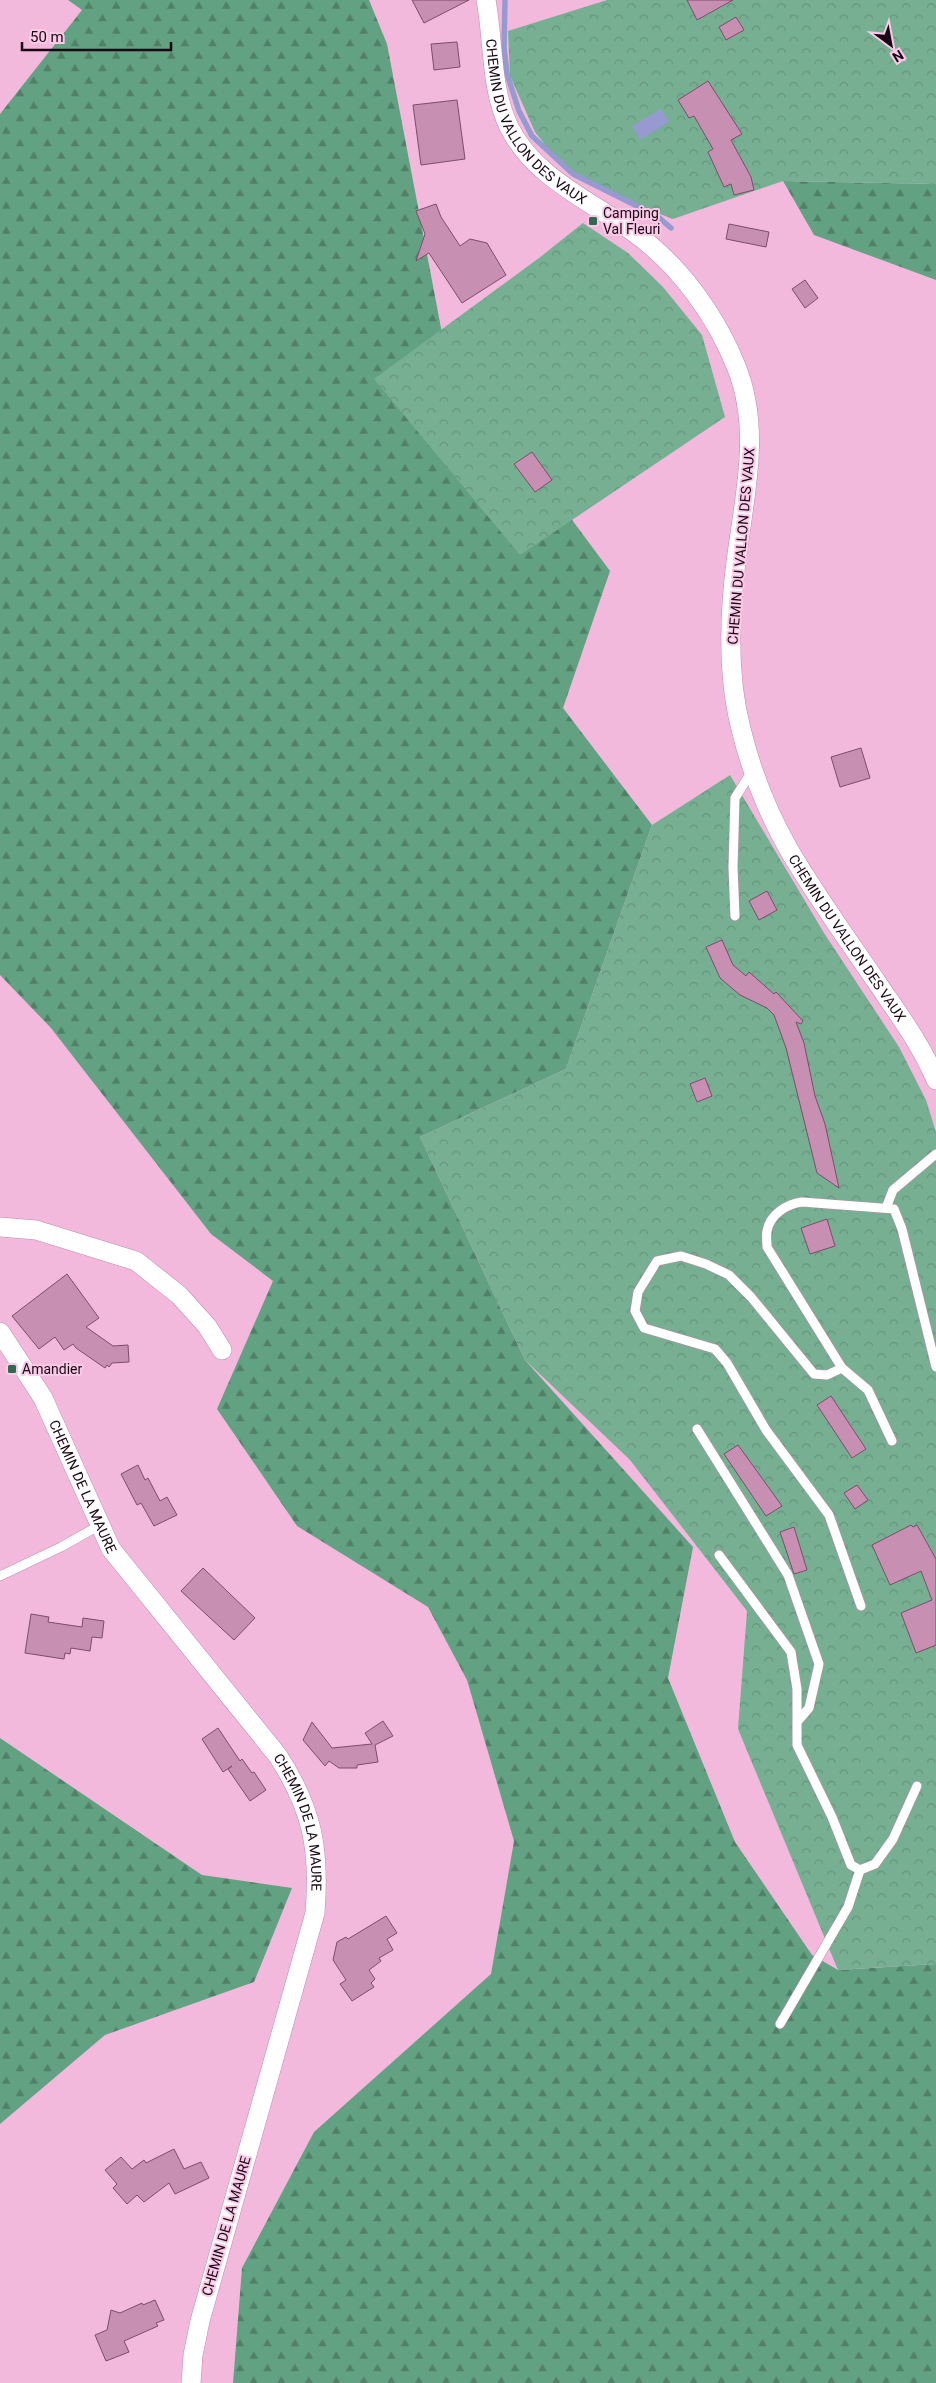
<svg xmlns="http://www.w3.org/2000/svg" width="936" height="2383" viewBox="0 0 936 2383" font-family="Roboto,sans-serif">
	<style>
		.forest { fill: url(#forest-firs) }
		.park { fill: url(#park-crowns) }
		.water { fill: #969ad1 }
		.lines { fill: none; stroke-linecap: round; stroke-linejoin: round }
		.stream { stroke: #969ad1; stroke-width: 5.5 }
		.building { fill: #c790b3; stroke: #7d4c6b }
		.service-casing { stroke: #c08aab; stroke-width: 10 }
		.minor-casing { stroke: #c08aab; stroke-width: 20 }
		.service { stroke: #fff; stroke-width: 9 }
		.minor { stroke: #fff; stroke-width: 19 }
		.poi-dot { fill: #32684f; stroke: #f9cae7; stroke-width: 2 }
		.labels { text-anchor: middle; dominant-baseline: central; stroke-width: 4; stroke-linejoin: round; paint-order: stroke }
		.street-label { font-size: 14px; fill: #190713; stroke: #f9cae7 }
		.poi-label { font-size: 14px; fill: #190713; stroke: #f9cae7; text-anchor: start }
	</style>
	<defs>
		<pattern id="forest-firs" width="22" height="20" patternUnits="userSpaceOnUse" patternTransform="scale(1.25)"><rect width="22" height="20" fill="#62a181"/><path d="M5 1l3.5 6h-7zM16 11l3.5 6h-7z" fill="#508168"/></pattern>
		<pattern id="park-crowns" width="20" height="18" patternUnits="userSpaceOnUse" patternTransform="scale(1.25)"><rect width="20" height="18" fill="#77af92"/><path d="M2 6a3 3 0 1 1 6 0M12 15a3 3 0 1 1 6 0" fill="none" stroke="#66957d"/></pattern>
	</defs>
	<rect width="100%" height="100%" fill="#f2b9dd"/>
	<path class="forest" d="M68,0H369L387,44L445,349L610,571L563,708L652,825L566,1069L420,1137L525,1360L693,1547L668,1678L735,1842L812,1955L838,1970L936,1964V2383H233L242,2268L314,2132L491,1974L514,1841L467,1680L428,1607L297,1526L217,1409L273,1281L211,1234L51,1028L0,975V114L82,10Z
		M783,181L936,184V280L814,235Z
		M0,1738L202,1875L292,1888L254,1982L105,2035L0,2124Z"/>
	<path class="park" d="M607,0H936V184L783,181L673,219L634,204L562,166L535,132L510,76L508,31Z
		M583,223L628,253L663,287L702,335L725,417L520,555L374,379L539,258Z
		M730,775L824,933L899,1047L926,1100L936,1132V1964L838,1970L738,1729L747,1611L630,1460L525,1360L420,1137L566,1069L652,825Z"/>
	<path class="water" d="M661,109L669,122L640,140L632,126Z"/>
	<g class="lines">
		<path class="stream" d="M505,0L504,47L507,74L519,111L532,136L573,174L657,216L671,228"/>
	</g>
	<path class="building" d="M412,0H469L424,23Z
		M687,0H733L697,20Z
		M736,17L744,30L726,40L719,27Z
		M457,42L460,67L434,70L431,44Z
		M708,81L742,134L731,140L751,177L754,190L734,195L731,184L724,187L708,152L713,149L694,116L689,118L678,100Z
		M457,100L465,159L421,165L413,105Z
		M436,204L441,217L460,246L470,239L487,243L506,275L462,303L429,253L416,261L425,234L416,211Z
		M729,224L769,232L766,247L726,239Z
		M805,280L818,298L805,308L792,289Z
		M532,452L552,480L535,492L514,464Z
		M861,748L870,778L840,787L831,757Z
		M767,891L777,910L759,920L749,901Z
		M722,940L733,965L746,976L749,972L774,994L776,992L803,1021L801,1024L796,1022L804,1043L815,1096L825,1124L839,1188L817,1173L786,1048L774,1015L767,1008L740,995L720,978L706,947Z
		M705,1078L712,1096L697,1102L690,1084Z
		M827,1219L835,1246L810,1254L801,1228Z
		M67,1274L99,1318L86,1327L113,1346L128,1345L129,1362L112,1363L109,1367L107,1365L105,1368L76,1348L73,1344L64,1350L55,1337L39,1349L12,1316Z
		M831,1396L866,1449L852,1458L817,1405Z
		M738,1445L782,1506L766,1516L724,1454Z
		M138,1465L145,1480L148,1478L160,1501L167,1497L177,1515L154,1526L141,1503L137,1505L121,1474Z
		M857,1485L868,1500L855,1509L844,1493Z
		M911,1525L913,1527L917,1525L936,1559V1645L916,1653L901,1613L932,1600L921,1571L890,1585L872,1545Z
		M794,1527L807,1570L794,1574L780,1532Z
		M203,1568L255,1618L234,1640L181,1591Z
		M31,1614L49,1617L48,1622L82,1627L83,1618L104,1621L102,1638L92,1637L90,1651L71,1648L70,1654L65,1653L64,1659L25,1653Z
		M383,1721L393,1736L375,1745L378,1762L357,1765V1768H339L329,1761L325,1766L303,1740L312,1722L332,1748L372,1744L365,1733Z
		M218,1728L240,1761L242,1759L252,1773L254,1772L266,1790L250,1801L228,1769L232,1766L223,1772L202,1739Z
		M386,1916L397,1933L387,1939L393,1950L379,1958L381,1961L369,1970L375,1979L371,1983L374,1987L352,2001L340,1984L346,1980L333,1960L337,1942L346,1937L348,1939Z
		M174,2149L184,2169L201,2162L209,2178L175,2194L169,2183L144,2202L137,2195L127,2204L113,2188L117,2184L105,2170L121,2157L132,2169L144,2160L146,2163Z
		M155,2300L164,2320L156,2323L158,2326L124,2341L129,2352L106,2361L95,2335L107,2330L111,2310L120,2313L142,2303L143,2305Z"/>
	<g class="lines">
		<g class="service-casing">
			<path id="service" d="M735,916L733,867L735,798L752,771
				M886,1208L893,1190L936,1154
				M842,1368L827,1375L814,1374L751,1297L729,1275L706,1264L681,1256L657,1261L638,1292L635,1311L644,1328L715,1349L727,1363L766,1430L829,1515L861,1606
				M697,1429L788,1575L819,1664L809,1708L797,1722
				M892,1441L868,1390L842,1368L767,1247C767,1242 766,1236 767,1231C770,1214 787,1204 802,1202L894,1209L902,1229L936,1367
				M719,1555L791,1652L797,1689V1745L832,1817L851,1865L860,1870L875,1864L893,1839L917,1786
				M0,1576L61,1547L100,1525
				M780,2024L848,1907L860,1870"/>
		</g>
		<g class="minor-casing">
			<g id="minor">
				<path id="s1" d="M486,0C494,43 490,87 509,127C535,179 592,201 636,234C680,266 716,316 736,366C762,430 744,497 736,562C729,617 727,675 741,729C751,770 768,813 789,850C816,896 848,940 878,984C899,1015 922,1046 936,1080"/>
				<path d="M0,1227L36,1230L136,1261L179,1295L207,1326L222,1350"/>
				<path id="s2" d="M0,1332L43,1398L111,1549L278,1756C313,1810 320,1850 315,1913L200,2321L193,2355L191,2383"/>
			</g>
		</g>
		<use href="#service" class="service"/>
		<use href="#minor" class="minor"/>
	</g>
	<g class="poi-dot">
		<rect x="588" y="216" width="10" height="10" rx="2.5"/>
		<rect x="7" y="1364" width="10" height="10" rx="2.5"/>
	</g>
	<g class="labels">
		<g class="street-label">
			<text stroke="none"><textPath href="#s1" startOffset="138">CHEMIN DU VALLON DES VAUX</textPath></text>
			<text transform="translate(741 546) rotate(-85)">CHEMIN DU VALLON DES VAUX</text>
			<text stroke="none"><textPath href="#s1" startOffset="1068">CHEMIN DU VALLON DES VAUX</textPath></text>
			<text stroke="none"><textPath href="#s2" startOffset="176">CHEMIN DE LA MAURE</textPath></text>
			<text stroke="none"><textPath href="#s2" startOffset="581">CHEMIN DE LA MAURE</textPath></text>
			<text transform="translate(226 2226) rotate(-74)">CHEMIN DE LA MAURE</text>
		</g>
		<g class="poi-label">
			<text x="603" y="213">Camping<tspan x="603" dy="16">Val Fleuri</tspan></text>
			<text x="22" y="1369">Amandier</text>
		</g>
	</g>
	<g transform="translate(891 45) rotate(148)" stroke="#f9cae7" stroke-width="4" paint-order="stroke">
	<path d="M0-4L9 19L0 12L-9 19Z" fill="#190713"/>
	<text y="-8" font-size="14" font-weight="bold" text-anchor="middle" fill="#190713">N</text>
	</g>
	<path d="M22 42v8h149v-8" fill="none" stroke="#190713" stroke-width="2.5"/>
	<text x="30" y="42" font-size="15" fill="#190713" stroke="#f9cae7" stroke-width="4" paint-order="stroke">50 m</text>
</svg>
